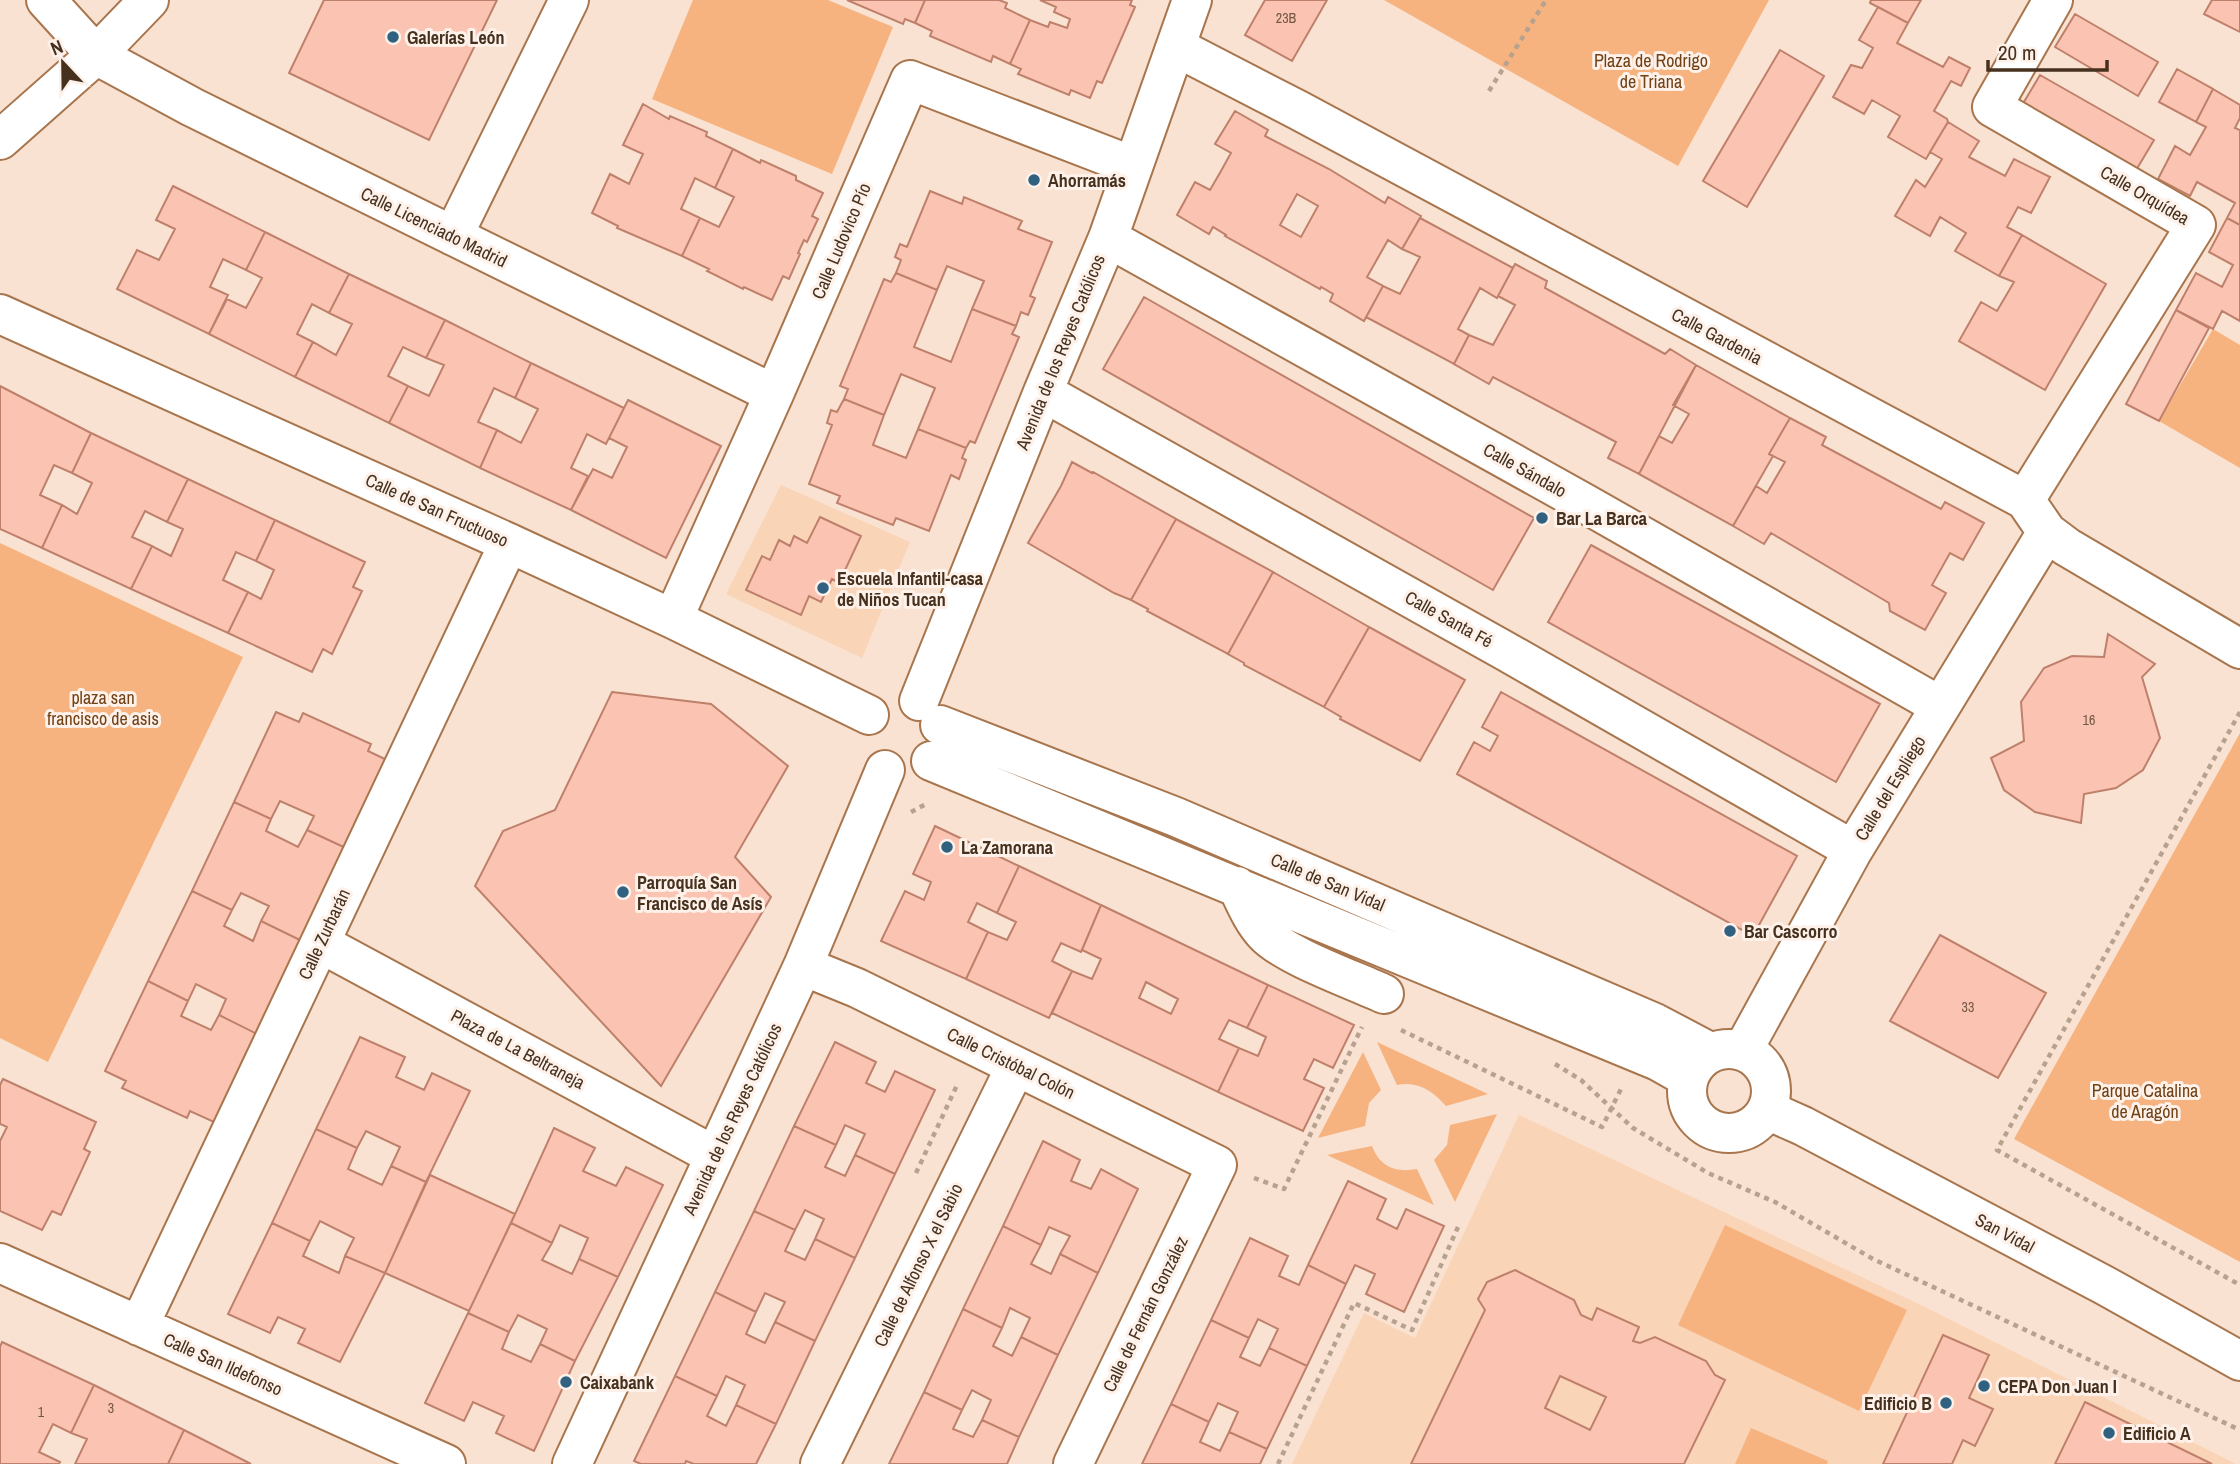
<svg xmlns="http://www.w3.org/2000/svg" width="2240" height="1464" viewBox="0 0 2240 1464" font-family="'Archivo Narrow',sans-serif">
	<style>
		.built { fill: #fad4b7 }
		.green { fill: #f6b37f }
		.building { fill: #fbc4b2; stroke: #bf806b; stroke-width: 2; fill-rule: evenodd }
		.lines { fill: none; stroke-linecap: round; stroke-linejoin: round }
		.minor-casing { stroke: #a8754d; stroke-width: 42 }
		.path { stroke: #b7a18f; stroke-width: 4.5; stroke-dasharray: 5 5; stroke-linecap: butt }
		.minor { stroke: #fff; stroke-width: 38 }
		.poi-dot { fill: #316180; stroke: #fdf1e9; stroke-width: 2.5 }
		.labels { text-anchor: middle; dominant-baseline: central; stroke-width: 6; stroke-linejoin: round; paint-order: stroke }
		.number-label { font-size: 14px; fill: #735644 }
		.poi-label { font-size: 18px; font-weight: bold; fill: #46311f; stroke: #fdf1e9; text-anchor: start }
		.park-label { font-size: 18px; fill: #714115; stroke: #fdf1e9 }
		.street-label { font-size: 18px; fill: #46311f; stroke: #fdf1e9 }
	</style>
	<rect width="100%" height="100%" fill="#f9e2d1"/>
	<path class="built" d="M781,485L910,542L862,658L726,594Z
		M1519,1115L1925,1307L2236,1464H1292L1364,1313L1415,1338Z"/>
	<path class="green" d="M693,0H828L893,27L832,174L652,99Z
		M1384,0H1769L1678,166Z
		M2213,329L2240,345V468L2159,421Z
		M0,543L243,657L48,1062L0,1038Z
		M2240,733V1262L2014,1139Z
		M1377,1042L1488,1094L1446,1106C1432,1091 1419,1081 1397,1085Z
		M1363,1052L1381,1090L1369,1103L1365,1126L1318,1138Z
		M1497,1114L1455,1202L1434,1160L1447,1145L1450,1125Z
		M1372,1146C1380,1167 1396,1173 1417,1169L1434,1205L1327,1155Z
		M1725,1225L1907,1310L1859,1411L1678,1325Z
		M1751,1428L1828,1461L1827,1464H1735Z"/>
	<path class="building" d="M324,0H497L429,140L289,73Z
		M847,0H925L915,23L905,19L903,24Z
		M925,0H999L1007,3L1005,8L1030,20L1010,64L993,56L991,62L930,36L932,31L915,23Z
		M1040,0H1132L1130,5L1135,7L1102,83L1097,81L1090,98L1071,90L1069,95L1018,74L1021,69L1010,64L1030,20L1048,27L1050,22L1067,28L1070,19L1054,12L1056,7Z
		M1265,0H1327L1292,61L1245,35Z
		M1871,0H1921L1908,23L1870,3Z
		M2212,0H2240V32L2204,14Z
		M1878,7L1908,23L1897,43L1943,67L1949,57L1970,68L1961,86L1951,81L1934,111L1947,119L1948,122L1926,159L1888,137L1900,116L1872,100L1864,114L1833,97L1851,65L1862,68L1873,48L1859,40Z
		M2075,14L2158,62L2138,96L2055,47Z
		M1780,50L1824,76L1747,207L1703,181Z
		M2177,69L2213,89L2196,122L2159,102Z
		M2040,75L2154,140L2135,172L2021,107Z
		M2213,89L2240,105V118L2235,128L2240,130V225L2227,218L2235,203L2197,182L2190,196L2158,179L2175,146L2190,155L2206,127L2196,122Z
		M643,104L669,119L670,116L707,132L706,136L733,149L715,188L695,178L681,209L700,218L682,256L617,228L618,226L592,213L610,174L629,184L643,154L623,145Z
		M1235,111L1268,130L1265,136L1329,169L1385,203L1388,197L1421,216L1402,249L1388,240L1367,277L1383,286L1364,321L1330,301L1333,294L1321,287L1320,289L1225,236L1226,235L1213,227L1209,234L1177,215L1195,182L1210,190L1221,171L1231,153L1215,144ZM1297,194L1318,206L1301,237L1280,225Z
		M1948,122L1979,141L1969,157L2005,176L2014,159L2050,177L2031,213L2018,207L2007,227L2022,235L1999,276L1955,251L1966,233L1940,217L1930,236L1895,216L1916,180L1925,187L1942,159L1930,152Z
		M733,149L760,163L761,160L796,176V180L823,193L812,216L818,219L807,242L804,240L798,253L800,254L789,279L783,276L772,300L744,287L743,289L707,271L709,269L682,256L700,218L719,227L734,197L715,188Z
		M173,186L265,232L246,270L223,259L210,287L228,295L209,334L117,289L137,250L159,260L175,229L156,220Z
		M930,191L962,204L964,197L1022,221L1018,229L1052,242L1030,296L1035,298L1028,315L1021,312L1016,326L972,309L984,281L947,266L937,290L896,273L901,260L895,257L900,244L907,247Z
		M1420,218L1513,268L1497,298L1480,288L1458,329L1469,335L1454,364L1366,317L1383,286L1400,294L1420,257L1402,249Z
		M2227,218L2240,225V321L2222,311L2213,329L2176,310L2196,273L2222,287L2233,265L2209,252Z
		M265,232L349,274L329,313L312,304L297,334L313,342L295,377L209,334L227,299L246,308L262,278L246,270Z
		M2022,235L2106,284L2045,390L1959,341L1981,302L1997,311L2014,282L1999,276Z
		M1515,264L1547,281L1545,288L1665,354L1670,349L1696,365L1639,474L1608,458L1616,442L1493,377L1489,384L1454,364L1469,335L1493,345L1515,305L1498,296Z
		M896,273L937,290L914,347L951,362L972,309L1016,326L1012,334L1019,337L975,443L970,441L966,448L918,429L935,388L901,374L884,415L844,399L848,389L840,386L884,279L891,282Z
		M349,274L445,320L426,358L403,347L388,376L408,386L389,423L295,377L313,342L336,355L352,324L329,313Z
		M1144,297L1534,518L1493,590L1103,369Z
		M2176,310L2209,328L2159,421L2126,404Z
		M445,320L531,363L515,398L494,388L478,422L497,430L480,468L389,423L408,386L429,396L444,365L426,358Z
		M531,363L624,408L606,444L587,434L571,468L588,476L571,510L480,468L497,430L521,443L538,409L515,398Z
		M1696,365L1790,418L1769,454L1773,456L1733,526L1639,474L1659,436L1672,443L1689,414L1673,405Z
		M0,386L91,433L72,473L54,465L40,495L62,505L42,548L0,529Z
		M844,399L884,415L873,445L906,458L918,429L966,448L962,458L966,460L959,479L951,475L929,531L896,518L893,525L837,503L840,496L809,484L832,425L827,423L831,410L837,412Z
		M628,400L721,446L666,558L571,510L593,469L612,478L627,447L609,438Z
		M1790,418L1826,437L1822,445L1941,509L1945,502L1984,523L1963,560L1950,553L1932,585L1946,593L1925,630L1890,611L1889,603L1771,533L1764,544L1733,526L1756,486L1767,493L1785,462L1769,454Z
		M91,433L188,479L167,522L145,511L132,537L152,546L131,589L42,548L62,505L77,514L92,483L72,473Z
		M1072,462L1092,473L1093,472L1176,519L1131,600L1114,593L1028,543L1061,486Z
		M188,479L275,520L256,561L236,552L223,580L248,592L228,633L131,589L152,546L171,556L183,529L167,522Z
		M820,517L861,536L839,583L832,579L821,602L809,596L801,615L746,590L762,556L770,560L779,540L790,546L794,536L807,543Z
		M1176,519L1273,572L1228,654L1147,611L1148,609L1131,600Z
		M275,520L365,562L353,587L362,591L332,654L323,649L312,672L228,633L248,592L261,599L274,570L256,561Z
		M1591,545L1880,704L1836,782L1548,622Z
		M1273,572L1369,627L1324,707L1244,665V663L1228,654Z
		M1369,627L1465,680L1420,761L1340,719L1341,717L1324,707Z
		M2108,634L2155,664L2142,677L2160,738L2143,770L2116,788L2084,794L2081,823L2035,812L2004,790L1991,758L2024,741L2021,702L2044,668L2072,656L2104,657Z
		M612,692L711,704L788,766L735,857L771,897L661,1086L475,886L503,831L555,810Z
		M1501,692L1797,856L1753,936L1457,774L1474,742L1490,751L1498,736L1482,727Z
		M276,712L299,722L303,713L371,744L368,751L389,761L348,849L307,830L314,816L280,801L271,819L234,802Z
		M234,802L271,819L266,831L298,847L307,830L348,849L304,942L261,921L269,906L241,893L232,910L192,891Z
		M935,826L1019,866L997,913L977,903L968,922L988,932L966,979L881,941L905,891L924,900L931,882L913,874Z
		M1019,866L1101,905L1081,952L1061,943L1052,961L1072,971L1049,1018L966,979L988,932L1007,940L1016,922L997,913Z
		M192,891L232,910L224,926L253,941L261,921L304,942L257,1034L219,1015L226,999L196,984L188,1001L148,981Z
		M1101,905L1268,985L1247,1028L1229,1020L1219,1039L1239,1048L1218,1092L1052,1013L1072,971L1092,979L1101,959L1082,950ZM1146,982L1178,999L1171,1014L1139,998Z
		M1940,935L2046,993L1998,1078L1890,1021Z
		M148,981L188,1001L181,1016L211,1030L219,1015L257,1034L214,1122L190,1111L187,1118L122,1088L126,1081L105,1071Z
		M1268,985L1354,1025L1333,1068L1314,1059L1304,1079L1324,1088L1303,1131L1218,1092L1239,1048L1258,1056L1266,1037L1247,1028Z
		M360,1037L405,1057L396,1077L424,1090L432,1073L470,1091L426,1182L391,1166L400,1147L366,1131L357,1148L316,1129Z
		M835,1042L876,1062L866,1083L885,1092L895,1071L935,1090L895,1174L855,1155L865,1134L845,1125L836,1145L794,1126Z
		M3,1079L96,1122L84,1149L90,1152L61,1215L52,1211L42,1230L0,1211V1141L7,1127L0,1124V1085Z
		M794,1126L836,1145L825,1167L845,1176L855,1155L895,1174L855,1258L815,1239L824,1219L805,1210L795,1230L754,1211Z
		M554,1128L595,1148L583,1171L616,1186L626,1167L663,1185L618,1277L579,1259L588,1238L560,1225L552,1243L511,1223Z
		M316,1129L357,1148L348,1169L382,1185L391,1166L426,1182L385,1273L345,1256L354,1238L320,1221L310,1241L272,1223Z
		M1043,1141L1080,1160L1071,1181L1091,1189L1101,1169L1138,1189L1098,1273L1060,1254L1070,1236L1049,1227L1041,1245L1003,1226Z
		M430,1175L515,1214L469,1311L385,1273Z
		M1348,1181L1386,1199L1377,1219L1397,1229L1406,1209L1444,1226L1404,1312L1366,1294L1375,1274L1355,1265L1346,1284L1308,1265Z
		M754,1211L795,1230L785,1251L805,1260L815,1239L855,1258L815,1341L775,1322L785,1302L765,1293L756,1312L715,1292Z
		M272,1223L310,1241L303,1256L339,1273L345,1256L385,1273L340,1362L298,1343L305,1329L278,1317L270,1333L228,1314Z
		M511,1223L552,1243L542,1260L572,1274L579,1259L618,1277L575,1361L540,1344L547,1329L518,1315L509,1332L468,1313Z
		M1003,1226L1041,1245L1031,1264L1051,1274L1060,1254L1098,1273L1058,1355L1021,1337L1030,1318L1010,1308L1002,1328L963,1309Z
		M1250,1238L1288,1256L1279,1276L1299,1285L1308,1265L1346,1284L1307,1366L1269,1348L1278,1329L1258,1319L1249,1338L1211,1320Z
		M1515,1270L1574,1300L1581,1315L1592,1320L1597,1308L1639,1327L1633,1341L1640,1343L1655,1337L1706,1361L1715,1375L1725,1380L1684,1464H1411L1485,1310L1478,1299L1487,1282ZM1560,1376L1606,1397L1590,1430L1545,1408Z
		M715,1292L756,1312L746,1334L765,1343L775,1322L815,1341L776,1424L736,1405L745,1385L726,1376L717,1396L675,1376Z
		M963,1309L1002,1328L993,1346L1012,1356L1021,1337L1058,1355L1019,1437L982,1420L991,1400L972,1390L962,1410L924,1392Z
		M468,1313L509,1332L502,1349L531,1362L540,1344L575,1361L534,1451L496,1433L504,1416L473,1402L464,1421L425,1403Z
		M1211,1320L1249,1338L1240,1357L1260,1366L1269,1348L1307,1366L1267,1449L1229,1432L1238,1412L1218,1403L1209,1422L1171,1404Z
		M1943,1335L1989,1355L1969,1398L1993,1409L1975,1446L1963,1440L1952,1464H1883Z
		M2,1342L94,1385L71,1433L53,1424L39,1452L60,1462L59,1464H0V1347Z
		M675,1376L717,1396L707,1416L726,1426L736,1405L776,1424L756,1464H694L686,1461L685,1464H641L634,1461Z
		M94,1385L184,1430L168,1464H75L87,1439L71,1433Z
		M924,1392L962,1410L953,1429L973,1437L982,1420L1019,1437L1007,1464H889Z
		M2085,1402L2212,1464H2055Z
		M1171,1404L1209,1422L1200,1442L1220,1451L1229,1432L1267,1449L1260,1464H1142Z
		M184,1430L251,1464H168Z"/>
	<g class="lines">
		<g class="minor-casing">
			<path id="minor" d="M46,0L96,55L192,107L774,394
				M1176,47L1298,110L2025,500L2047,532L2067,547L2240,649
				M0,140L96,55L149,0
				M453,236L569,0
				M1108,238L1586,504L1940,706
				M0,314L509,543L673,619L869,715
				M1043,392L1507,652L1853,850
				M2025,500L2196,225L1992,107L2053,0
				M673,619L774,394L910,80L1133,166
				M919,701L1043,392L1108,238L1192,0
				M940,725L1176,817L1655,1023L1710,1052
				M931,761L1658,1061L1688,1078
				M1237,886C1245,902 1252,920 1264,933C1283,955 1354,980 1384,994
				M320,943L715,1156
				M803,966L857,988L1217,1165L1073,1464
				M1687 1091a42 42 0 1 1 84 0a42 42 0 1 1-84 0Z
				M1743,1050L1853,850L2047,532
				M1767,1110L1803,1126L2104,1285L2240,1361
				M0,1263L446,1464
				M139,1326L509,543
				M572,1464L803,966L885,770
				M820,1464L1016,1066"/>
		</g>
		<path class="path" d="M1489,91L1546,0
			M2240,712L1997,1150L2240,1285
			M911,812L928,803
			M1401,1030L1602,1127L1622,1087
			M1555,1064L1581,1080L1633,1128L1708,1173L1775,1202L1873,1259L2240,1430
			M916,1173L958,1083
			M1254,1178L1284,1189L1362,1027
			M1278,1464L1354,1303L1412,1330L1458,1227"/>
		<use href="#minor" class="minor"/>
	</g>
	<g class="poi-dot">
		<circle cx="393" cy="37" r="7"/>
		<circle cx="1034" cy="180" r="7"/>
		<circle cx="1542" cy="518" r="7"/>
		<circle cx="823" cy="588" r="7"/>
		<circle cx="947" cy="847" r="7"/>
		<circle cx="623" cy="892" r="7"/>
		<circle cx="1730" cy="931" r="7"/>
		<circle cx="566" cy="1382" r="7"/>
		<circle cx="1984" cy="1386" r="7"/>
		<circle cx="1946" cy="1403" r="7"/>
		<circle cx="2109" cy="1433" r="7"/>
	</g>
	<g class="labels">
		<g class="number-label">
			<text x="1286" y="18">23B</text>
			<text x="2089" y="720">16</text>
			<text x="1968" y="1007">33</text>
			<text x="111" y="1408">3</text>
			<text x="41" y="1412">1</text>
		</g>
		<g class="poi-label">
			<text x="407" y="37">Galerías León</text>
			<text x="1048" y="180">Ahorramás</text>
			<text x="1556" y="518">Bar La Barca</text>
			<text x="837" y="578">Escuela Infantil-casa<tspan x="837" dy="21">de Niños Tucan</tspan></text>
			<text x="961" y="847">La Zamorana</text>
			<text x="637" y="882">Parroquía San<tspan x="637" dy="21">Francisco de Asís</tspan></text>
			<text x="1744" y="931">Bar Cascorro</text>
			<text x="580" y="1382">Caixabank</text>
			<text x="1998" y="1386">CEPA Don Juan I</text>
			<text x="1932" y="1403" text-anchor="end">Edificio B</text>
			<text x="2123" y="1433">Edificio A</text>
		</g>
		<g class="park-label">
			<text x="1651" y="60">Plaza de Rodrigo<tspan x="1651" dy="21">de Triana</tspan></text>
			<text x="103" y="697">plaza san<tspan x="103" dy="21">francisco de asis</tspan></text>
			<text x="2145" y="1090">Parque Catalina<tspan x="2145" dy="21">de Aragón</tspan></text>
		</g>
		<g class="street-label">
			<text transform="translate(2145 195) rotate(30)">Calle Orquídea</text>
			<text transform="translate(434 227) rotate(26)">Calle Licenciado Madrid</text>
			<text transform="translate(841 241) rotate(-67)">Calle Ludovico Pío</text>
			<text transform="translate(1717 336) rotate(28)">Calle Gardenia</text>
			<text transform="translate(1060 352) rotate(-68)">Avenida de los Reyes Católicos</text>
			<text transform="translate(1525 470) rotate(29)">Calle Sándalo</text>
			<text transform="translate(437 510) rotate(24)">Calle de San Fructuoso</text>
			<text transform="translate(1449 619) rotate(29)">Calle Santa Fé</text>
			<text transform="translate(1890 788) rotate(-59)">Calle del Espliego</text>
			<text transform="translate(1328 882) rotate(23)">Calle de San Vidal</text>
			<text transform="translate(324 934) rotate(-65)">Calle Zurbarán</text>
			<text transform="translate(518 1049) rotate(28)">Plaza de La Beltraneja</text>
			<text transform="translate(1011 1063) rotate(26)">Calle Cristóbal Colón</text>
			<text transform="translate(732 1119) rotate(-65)">Avenida de los Reyes Católicos</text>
			<text transform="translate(2005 1233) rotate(28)">San Vidal</text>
			<text transform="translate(918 1265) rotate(-64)">Calle de Alfonso X el Sabio</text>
			<text transform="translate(1145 1314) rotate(-64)">Calle de Fernán González</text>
			<text transform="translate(223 1364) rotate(24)">Calle San Ildefonso</text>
		</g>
	</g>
	<g transform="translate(63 63) rotate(338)" stroke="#fdf1e9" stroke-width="5" paint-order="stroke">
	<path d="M0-5L12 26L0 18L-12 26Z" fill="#46311f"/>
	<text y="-10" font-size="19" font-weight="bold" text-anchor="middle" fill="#46311f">N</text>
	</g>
	<path d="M1988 60v10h119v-10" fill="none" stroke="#46311f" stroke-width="3.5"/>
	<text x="1998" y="60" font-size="21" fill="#46311f" stroke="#fdf1e9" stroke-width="5" paint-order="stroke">20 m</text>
</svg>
